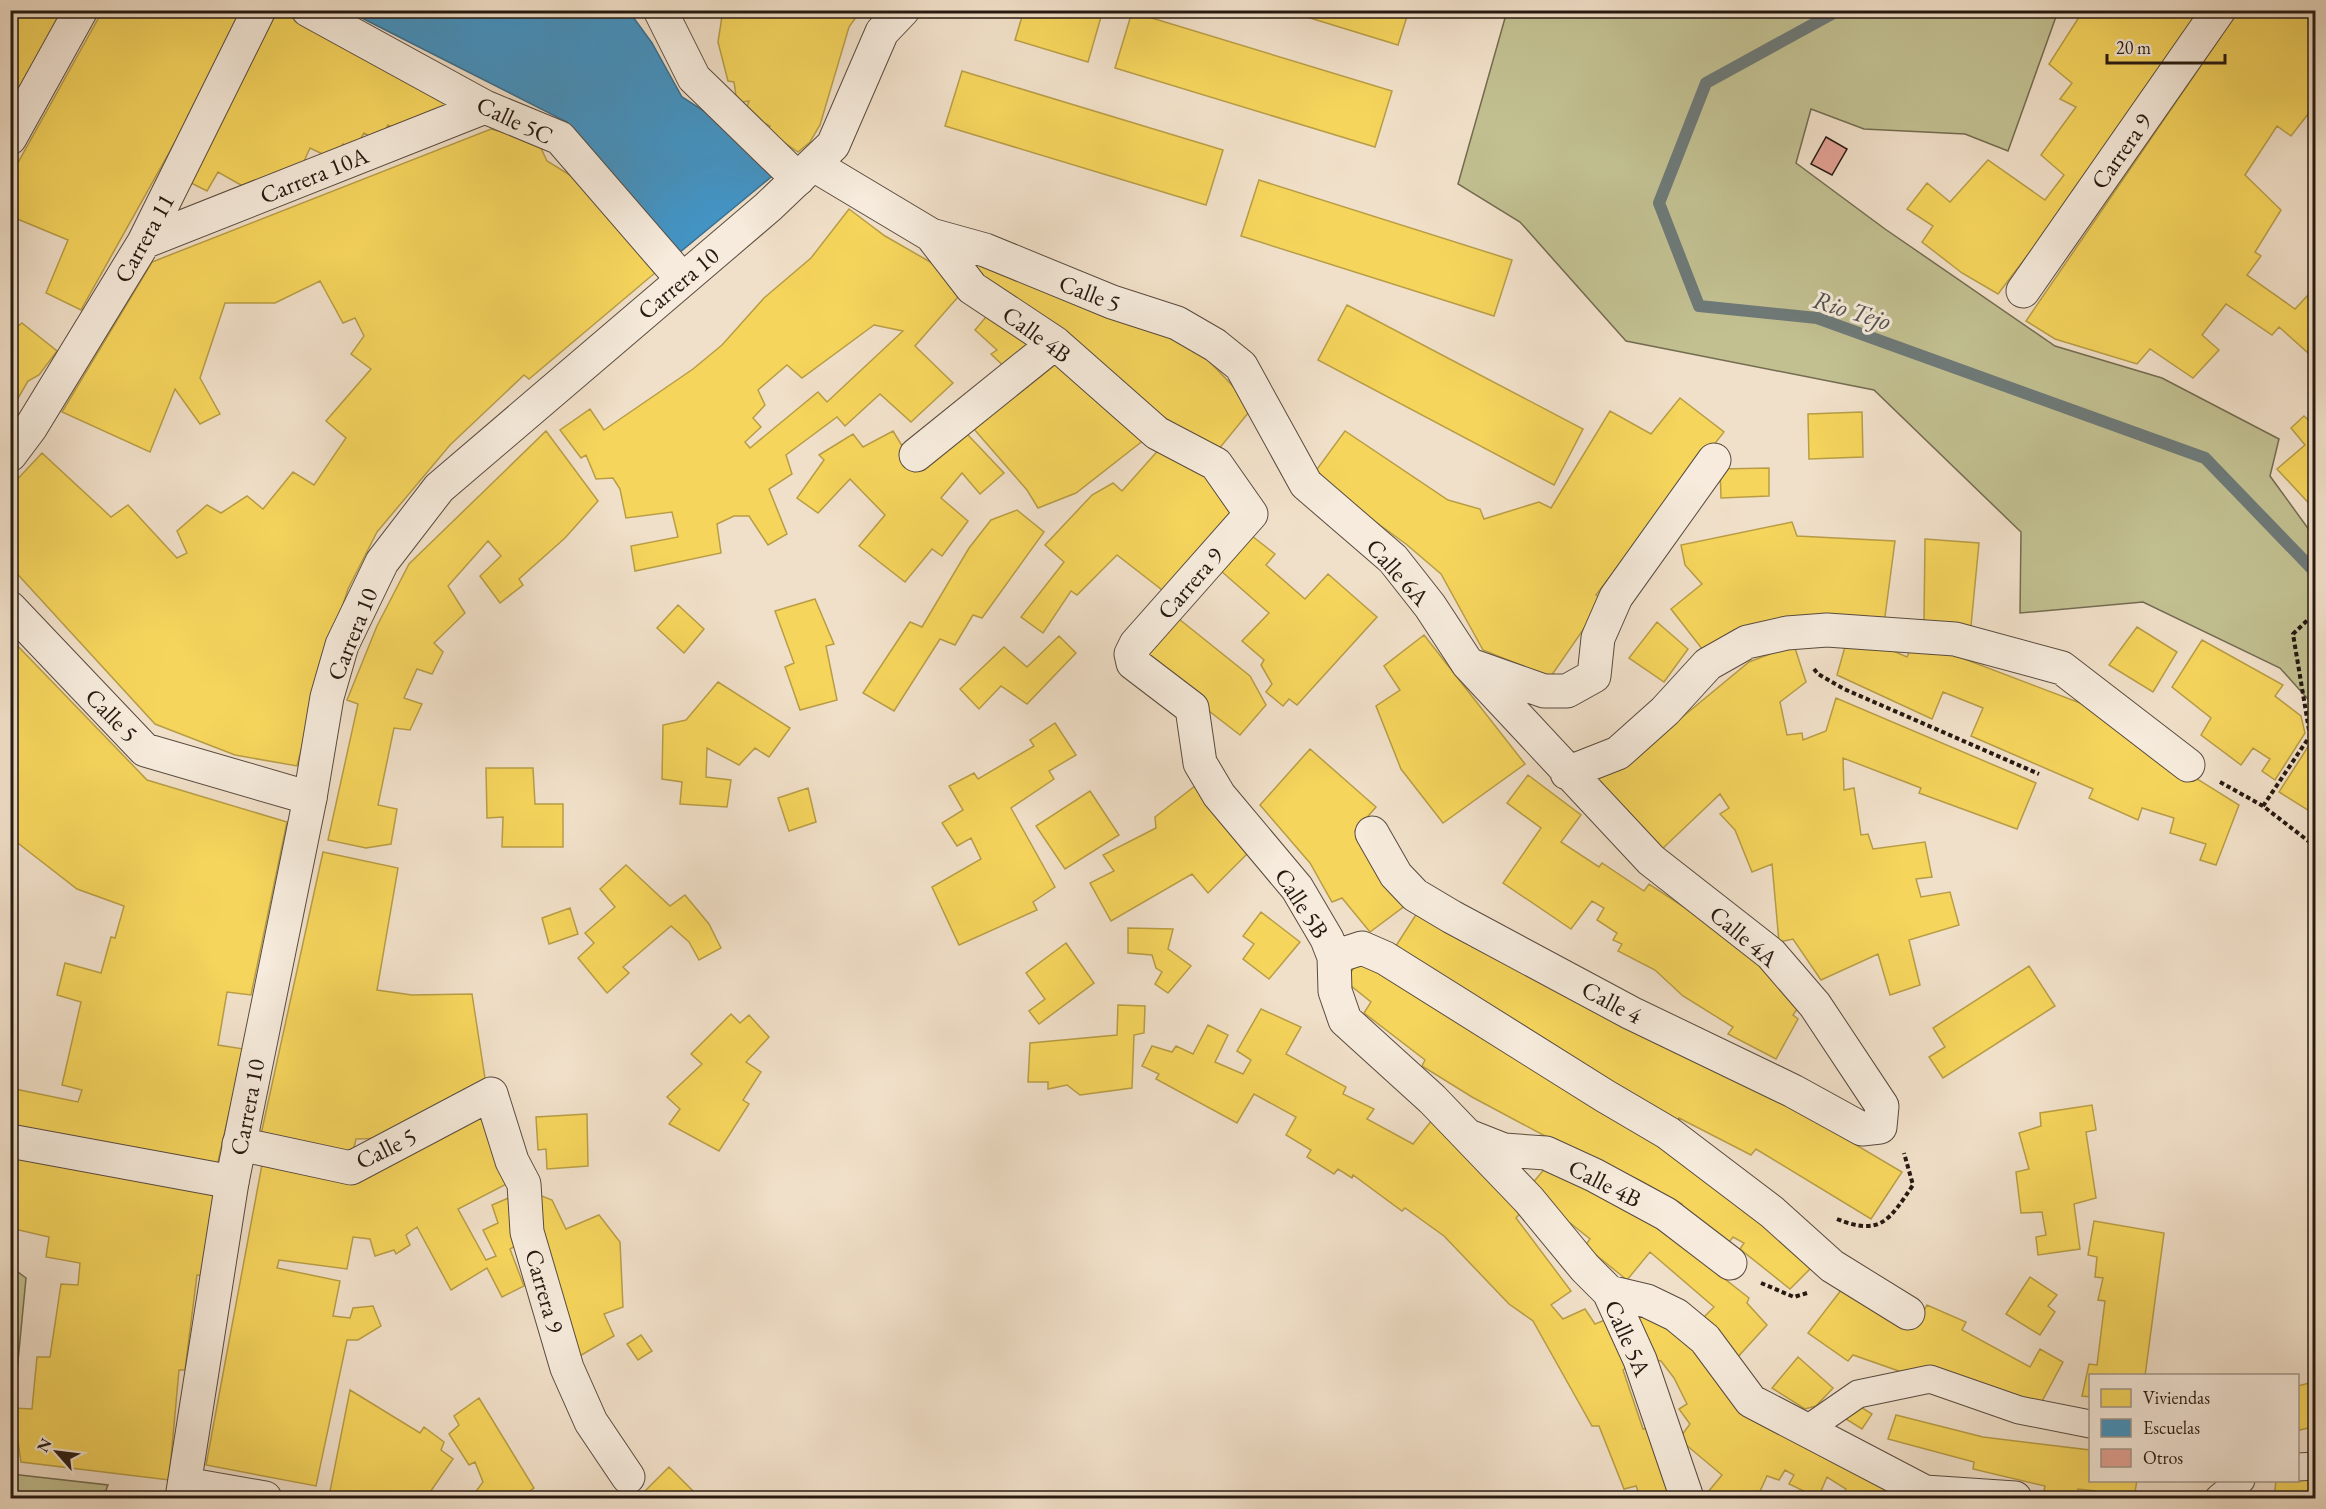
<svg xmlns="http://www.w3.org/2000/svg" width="2326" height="1509" viewBox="0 0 2326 1509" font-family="'EB Garamond',serif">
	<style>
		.green { fill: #c2c091; stroke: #746c51; stroke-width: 1.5 }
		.homes { fill: #f6d55c; stroke: #b89d46; stroke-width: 1.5; fill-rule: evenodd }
		.schools { fill: #4393c3; stroke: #3a6e8e; stroke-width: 1.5 }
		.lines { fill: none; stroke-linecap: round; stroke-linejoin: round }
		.stream { stroke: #6e7a79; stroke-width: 12 }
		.building { fill: #e3a295; stroke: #261911; stroke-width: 1.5 }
		.pedestrian-casing { stroke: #594b3f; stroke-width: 29 }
		.minor-casing { stroke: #594b3f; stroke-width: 35 }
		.tertiary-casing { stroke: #594b3f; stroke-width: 35 }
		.path { stroke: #261911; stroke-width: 4; stroke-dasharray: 4.5 3; stroke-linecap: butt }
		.pedestrian { stroke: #f6ebdc; stroke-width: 27 }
		.minor { stroke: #f6ebdc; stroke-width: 33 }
		.tertiary { stroke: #f6ebdc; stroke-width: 33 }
		.labels { text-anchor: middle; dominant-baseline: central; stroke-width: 6; stroke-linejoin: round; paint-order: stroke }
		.street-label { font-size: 24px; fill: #261911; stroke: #f6ebdc }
		.water-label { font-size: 26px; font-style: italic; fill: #50524e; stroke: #f6ebdc }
	</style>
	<rect width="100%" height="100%" fill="#f1e0c9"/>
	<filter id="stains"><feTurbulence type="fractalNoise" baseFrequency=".00333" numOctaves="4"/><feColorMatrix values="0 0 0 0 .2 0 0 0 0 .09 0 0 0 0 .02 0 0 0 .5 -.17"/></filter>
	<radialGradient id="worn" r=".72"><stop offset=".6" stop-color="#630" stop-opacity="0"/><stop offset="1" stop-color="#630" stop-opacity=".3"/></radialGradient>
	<path class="green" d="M1507,11H2058L2008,151L1965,134L1864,129L1811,109L1796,163L1885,229L2055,346L2162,378L2279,439L2270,476L2315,538V707L2280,668L2143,602L2020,613L2021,532L1874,390L1626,341L1520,222L1458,184Z
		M11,1267L26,1278L11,1434Z
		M11,1474L108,1485L103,1498H11Z"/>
	<path class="homes" d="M10,10H67L10,111Z
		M103,10H241L198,101L81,310L46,293L68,240L10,216V177Z
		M275,10H286L456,99L405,134L388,125L379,141L364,133L354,150L343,144L335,160L310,148L301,168L246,188L218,172L207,191L191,183Z
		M723,10H861L849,27L820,125L810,142L798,152L768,131L770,126L745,112L749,101L737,103L734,82L728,81L718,42Z
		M1024,10H1103L1088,62L1015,40Z
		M1284,10H1409L1398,45Z
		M2093,10H2203L2085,180L1998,294L1962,273L1922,242L1933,226L1907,209L1927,183L1950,202L1988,160L2045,200L2064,175L2041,155L2076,107L2060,99L2072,83L2049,64L2081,14L2088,18Z
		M2239,10H2316V104L2291,136L2277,126L2245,175L2281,210L2255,252L2261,256L2247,275L2295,309L2309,294L2316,299V360L2279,327L2272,335L2226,304L2202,335L2219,350L2193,378L2150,349L2137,364L2055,339L2026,321Z
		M1132,12L1392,91L1375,147L1115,68Z
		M962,71L1223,150L1206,205L945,126Z
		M491,129L538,142L547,161L609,199L662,267L529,379L524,375L450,445L377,532L348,589L324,662L297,766L235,755L155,724L10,566V487L42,453L111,517L128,505L177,558L187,553L177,531L207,505L221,513L247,496L263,509L293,472L314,485L346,438L326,421L371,369L351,354L364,336L355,318L343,323L320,281L275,303H225L200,378L220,414L200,424L175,389L150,452L62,412L152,262Z
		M1259,180L1512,260L1494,316L1241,236Z
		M849,209L885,236L932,263L1043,343L1011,373L991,354L997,350L975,330L986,317L958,297L915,346L953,383L911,422L880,394L845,426L837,417L786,455L792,474L769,489L787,534L768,545L749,516H734L717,524L721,553L635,571L631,546L678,537L672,512L626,518L620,489L613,478L596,479L586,455L581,458L560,430L590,409L604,430L693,369L722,345L764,298L811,258ZM874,325L903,331L827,402L818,392L750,448L745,442L761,427L753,418L765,405L758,390L787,365L802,378Z
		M982,255L1172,335L1205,357L1253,407L1218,450L1160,415L971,268Z
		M1347,305L1583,429L1554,485L1318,360Z
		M22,323L57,351L39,375L28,381L10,412V332Z
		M1063,357L1149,436L1076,493L1038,508L1027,490L974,429Z
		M1680,398L1724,432L1596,595L1603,601L1547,682L1520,665L1483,650L1441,574L1406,544L1312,476L1345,431L1448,500L1480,509L1484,519L1539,502L1551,508L1610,411L1651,434Z
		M1862,412L1863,457L1809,459L1808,414Z
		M2304,416L2316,427V511L2277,469L2305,445L2291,428Z
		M546,431L598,501L565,538L519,579L523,585L500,603L480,576L501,556L488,541L448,586L465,613L434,643L443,652L432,674L417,669L404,698L422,704L410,730L394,728L378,805L397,809L391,844L366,848L328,840L358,704L347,700L377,626L409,564Z
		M893,431L915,467L967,434L1004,473L980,494L962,473L941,498L968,521L942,556L932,549L905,582L859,546L885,515L850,479L818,513L797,498L824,460L819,455L853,434L863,447Z
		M1162,446L1211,473L1241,508L1166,593L1117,555L1077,595L1071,591L1043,633L1021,617L1064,562L1045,545L1092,495L1113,483L1122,491Z
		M1769,468V496L1721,498L1720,469Z
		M1017,510L1044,532L982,618L973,615L955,645L940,639L894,711L863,693L910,622L922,627L969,548L991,520Z
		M1792,522L1797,536L1895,541L1884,624L1811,616L1734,630L1703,650L1671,609L1702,584L1685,565L1681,545Z
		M1252,536L1275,554L1266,565L1305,599L1328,574L1377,617L1297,705L1289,699L1283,706L1266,692L1272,684L1261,665L1264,660L1242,641L1269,613L1221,571Z
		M1925,539L1979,543L1971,626L1924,621Z
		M815,599L834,644L826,646L837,700L800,710L785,667L794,663L775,611Z
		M678,605L704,629L684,653L657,628Z
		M1179,619L1250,676L1266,705L1240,735L1143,660Z
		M1657,622L1688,649L1664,682L1629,658Z
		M2137,627L2177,652L2153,692L2109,665Z
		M1424,635L1525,764L1443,823L1401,769L1376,706L1400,690L1384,666Z
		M1059,636L1076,653L1027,704L1001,686L979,709L960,689L1004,647L1027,667Z
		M10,638L147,780L287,822L251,995L227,992L218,1045L244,1049L216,1170L10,1128V1088L78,1102L82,1090L62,1085L81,1002L57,995L65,963L101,973L111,937L115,938L124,906L77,889L10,837Z
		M2202,640L2283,685L2275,696L2301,716L2305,733L2275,780L2262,771L2270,759L2253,748L2241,765L2201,735L2211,718L2172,687Z
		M1846,643L1891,650L1907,657L1911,648L1930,654L1933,647L2109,714L2189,774L2239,805L2216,865L2200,860L2206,844L2170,833L2174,818L2142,808L2138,820L2089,798L2093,789L1971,736L1983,708L1943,692L1932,719L1837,675Z
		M1794,645L1806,682L1780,702L1787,735L1802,733L1803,740L1826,731L1836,698L2036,783L2017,829L1919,793L1921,788L1843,758L1844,790L1854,788L1861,835L1868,834L1873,849L1925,842L1932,877L1916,879L1921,897L1950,892L1959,925L1909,940L1920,985L1890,995L1878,954L1821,980L1793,939L1779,942L1772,864L1752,872L1735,830L1720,814L1729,808L1720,794L1659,852L1591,781L1669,728L1749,662Z
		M718,682L790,728L769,757L755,748L739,765L707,748L706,777L731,780L727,807L680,804L682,782L662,779L663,725L686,720Z
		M1055,723L1076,755L1049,771L1054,779L1011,808L1055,887L1033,902L1037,910L959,945L932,887L981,859L971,838L957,846L942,823L963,810L949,786L974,773L978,779L1034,746L1030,740Z
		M2313,739L2316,740V758L2309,768L2316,771L2314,814L2279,792Z
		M1310,749L1376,807L1355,831L1406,905L1370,932L1342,898L1332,902L1310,863L1260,805Z
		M486,768H533L535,804H563V847H502L503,817L487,818Z
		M1528,775L1581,815L1561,842L1599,867L1602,863L1644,891L1649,884L1772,965L1804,998L1793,1015L1798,1019L1776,1059L1728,1034L1733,1027L1683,996L1655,970L1618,951L1622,944L1613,940L1617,933L1597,920L1604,908L1592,901L1571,929L1503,883L1541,828L1507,803Z
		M1195,786L1252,849L1208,893L1192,874L1111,921L1090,883L1114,871L1103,855L1156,828L1155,817Z
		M808,788L816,822L789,831L778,798Z
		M1090,791L1119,835L1065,869L1036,826Z
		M323,852L398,868L377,990L412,995L472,994L486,1085L387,1138L356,1139L352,1156L260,1139Z
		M626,865L670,906L685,895L709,924L721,948L699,960L689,942L671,926L623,967L629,973L607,993L578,958L594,943L585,933L615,907L600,889Z
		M570,908L578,934L549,944L542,918Z
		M1419,910L1717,1063L1902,1172L1871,1219L1756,1149L1751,1155L1679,1118L1675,1123L1392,952Z
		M1261,912L1300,942L1269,979L1243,959L1254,944L1243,936Z
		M1128,928L1173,929L1168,949L1191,966L1168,993L1155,984L1162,972L1156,968L1152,955L1128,953Z
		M1066,943L1094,983L1039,1024L1029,1011L1045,999L1026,973Z
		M1362,956L1673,1151L1761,1221L1812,1267L1790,1289L1740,1249L1744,1243L1733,1237L1725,1247L1678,1210L1682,1204L1641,1181L1547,1137L1472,1097L1422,1066L1425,1060L1364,1013L1371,1002L1345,981Z
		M2029,966L2055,1006L1943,1078L1929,1057L1945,1047L1933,1028Z
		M1118,1005L1145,1006L1144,1033L1134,1035L1132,1088L1080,1095L1067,1085L1048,1089V1082H1028L1030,1043L1117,1035Z
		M1261,1009L1301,1027L1286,1054L1346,1087L1343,1094L1374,1109L1367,1119L1413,1144L1432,1120L1524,1209L1516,1218L1571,1291L1551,1305L1563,1319L1585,1309L1595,1324L1605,1320L1630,1365L1623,1370L1643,1429L1652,1427L1679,1498H1641L1636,1486L1624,1489L1599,1426H1592L1533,1321L1509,1304L1444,1236L1405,1208L1402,1211L1353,1175L1352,1178L1338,1169L1334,1174L1307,1157L1311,1150L1286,1135L1296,1117L1254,1094L1237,1123L1156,1079L1159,1074L1142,1066L1152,1046L1172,1052L1176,1046L1193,1054L1208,1025L1228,1035L1215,1062L1243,1074L1251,1060L1237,1051Z
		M731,1014L740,1023L749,1015L769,1037L746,1062L761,1072L743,1100L749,1104L719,1151L669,1124L680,1109L667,1097L702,1064L691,1054Z
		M487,1105L514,1180L458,1209L486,1260L496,1256L483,1230L498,1223L492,1205L518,1194L525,1240L510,1249L524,1286L502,1297L487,1268L451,1290L417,1227L406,1235L410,1245L396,1254L394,1250L375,1256L370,1239L353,1237L347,1269L279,1260L277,1268L340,1281L333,1316L350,1318L353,1308L373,1306L381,1326L358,1340H347L316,1486L206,1465L263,1159L377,1158Z
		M2092,1105L2096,1130L2086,1132L2096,1198L2074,1204L2080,1249L2038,1255L2036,1237L2046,1235L2042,1212L2021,1213L2016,1172L2029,1169L2019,1133L2041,1126L2040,1113Z
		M587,1114L588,1166L547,1169L546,1149L538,1150L536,1117Z
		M10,1151L221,1185L203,1276L197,1275L185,1370H179L169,1480L21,1462L13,1408L32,1409L37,1357H50L61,1284L78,1285L80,1263L46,1257L49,1237L10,1228Z
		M1547,1166L1661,1229L1749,1298L1747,1303L1767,1325L1735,1360L1701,1320L1714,1307L1650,1252L1627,1280L1585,1246L1590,1239L1570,1223L1564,1227L1531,1185Z
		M529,1191L552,1200L566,1229L599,1215L620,1242L623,1307L604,1314L614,1336L578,1357Z
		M2094,1221L2164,1233L2145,1376H2090V1397L2082,1396L2089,1364L2097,1365L2105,1301L2098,1300L2103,1278L2095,1277L2097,1257L2088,1255Z
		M2030,1277L2057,1295L2048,1306L2055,1312L2040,1335L2006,1314Z
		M1845,1285L1913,1329L1927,1305L1966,1322L1962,1330L2030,1367L2040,1349L2063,1362L2033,1418L1853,1355L1848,1361L1808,1333Z
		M1626,1305L1649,1310L1920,1498H1855L1845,1491L1846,1489L1827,1477L1818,1498L1789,1484L1794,1475L1785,1470L1779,1480L1767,1476L1757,1498H1703L1722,1475L1679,1439L1690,1424L1679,1409L1687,1404L1674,1378L1661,1361L1655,1360Z
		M641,1335L652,1351L638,1360L627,1344Z
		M1798,1357L1833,1388L1816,1406L1805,1409L1772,1388Z
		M2316,1381V1426L2300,1430L2298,1425V1386Z
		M350,1390L420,1433L424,1427L444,1442L441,1450L453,1459L426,1498H342L330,1491Z
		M479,1398L534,1488L520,1498H471L483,1482L475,1462L469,1465L449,1434L459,1425L454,1416Z
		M1856,1404L1872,1414L1862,1429L1846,1419Z
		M1896,1415L1983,1437L2090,1450V1480H2137L2134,1498H2107L2095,1496V1491L2078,1489L2077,1496L2044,1491L2045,1486L1973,1469L1974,1462L1888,1439Z
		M669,1467L700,1498H644L641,1495Z
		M2316,1479V1498H2274L2276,1480Z"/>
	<path class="schools" d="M346,10H628L652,43L682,97L726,125L776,173L679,253L567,122Z"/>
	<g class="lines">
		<path class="stream" d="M1839,10L1706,83L1659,203L1699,306L1817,318L2205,458L2316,573"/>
	</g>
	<path class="building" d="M1826,137L1847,149L1832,175L1811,164Z"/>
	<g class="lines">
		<g class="pedestrian-casing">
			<path id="pedestrian" d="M1806,1430L1858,1394L1930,1379L2019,1410L2090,1424
				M2298,1467L2316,1466
				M2219,1498L2241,1480"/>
		</g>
		<g class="minor-casing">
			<path id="minor" d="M308,10L485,107L560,138L682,279
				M660,10L694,78L798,179
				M10,138L81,10
				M814,165L931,235L972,288L1055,343L1157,433L1216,464L1251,514L1136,644L1131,654L1133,663L1192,708L1200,763L1219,795L1297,888L1327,939L1334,957L1335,991L1345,1020L1432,1099L1529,1200L1585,1268L1609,1292L1640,1360L1687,1498
				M931,235L985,250L1112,302L1177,323L1215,345L1241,366L1306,484L1393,559L1430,606L1468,664L1651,860L1771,954L1815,1005L1882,1106L1880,1127L1862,1129L1793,1091L1631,1013L1452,917L1415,895L1396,875L1372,833
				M144,242L485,107
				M2023,291L2219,10
				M10,455L31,427L144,242L259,10
				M916,455L1055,343
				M10,608L145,750L310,798
				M1473,666L1544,691H1567L1594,676L1598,638L1616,597L1714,460
				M1567,773L1618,753L1665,711L1708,664L1747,642L1787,633L1827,630L1955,639L2062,668L2188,765
				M1334,957L1362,948L1385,958L1605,1096L1668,1133L1772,1212L1832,1266L1908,1313
				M1471,1137L1504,1150L1546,1153L1594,1175L1666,1214L1730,1263
				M10,1141L232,1182
				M239,1144L351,1168L491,1094L512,1161L524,1184L527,1232L567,1368L591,1422L628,1477
				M1609,1292L1647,1301L1676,1315L1705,1339L1751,1401L1925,1492L2015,1498
				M185,1484L265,1498"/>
		</g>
		<g class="tertiary-casing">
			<path id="tertiary" d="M182,1498L232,1182L310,798L327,697L342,645L382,562L439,488L768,207L833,145L882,32L903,10"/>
		</g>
		<path class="path" d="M1814,669L1818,674L1844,689L2039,774
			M2220,782L2263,806L2316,847
			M2263,806L2310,736L2293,634L2316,612
			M1837,1219C1881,1237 1890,1219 1913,1185L1904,1153
			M1761,1283L1794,1297L1807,1293"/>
		<use href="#pedestrian" class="pedestrian"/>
		<use href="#minor" class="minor"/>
		<use href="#tertiary" class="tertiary"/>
	</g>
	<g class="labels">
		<g class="street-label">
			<text transform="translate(515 120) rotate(25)">Calle 5C</text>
			<text transform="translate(2121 151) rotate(-55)">Carrera 9</text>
			<text transform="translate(314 175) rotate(-22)">Carrera 10A</text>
			<text transform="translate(144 238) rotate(-61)">Carrera 11</text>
			<text transform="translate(678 283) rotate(-40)">Carrera 10</text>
			<text transform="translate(1090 293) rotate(21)">Calle 5</text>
			<text transform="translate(1037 334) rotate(36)">Calle 4B</text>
			<text transform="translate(1398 572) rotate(48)">Calle 6A</text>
			<text transform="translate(1190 583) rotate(-49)">Carrera 9</text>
			<text transform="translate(352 634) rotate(-68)">Carrera 10</text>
			<text transform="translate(112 715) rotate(46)">Calle 5</text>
			<text transform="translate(1302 903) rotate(57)">Calle 5B</text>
			<text transform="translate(1744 936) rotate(40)">Calle 4A</text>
			<text transform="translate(1612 1002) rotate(28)">Calle 4</text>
			<text transform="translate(247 1107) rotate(-79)">Carrera 10</text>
			<text transform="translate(386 1148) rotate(-26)">Calle 5</text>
			<text transform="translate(1605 1183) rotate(27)">Calle 4B</text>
			<text transform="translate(545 1291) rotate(74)">Carrera 9</text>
			<text transform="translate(1628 1338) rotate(66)">Calle 5A</text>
		</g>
		<g class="water-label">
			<text transform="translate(1852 310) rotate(17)">Rio Tejo</text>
		</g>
	</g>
	<rect width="2326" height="1509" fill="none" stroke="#f1e0c9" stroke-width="36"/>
	<rect x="12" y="12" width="2302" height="1485" fill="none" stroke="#261911" stroke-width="3"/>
	<rect x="18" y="18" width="2290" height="1473" fill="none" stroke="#261911" stroke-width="1.5"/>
	<rect x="2089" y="1374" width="210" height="108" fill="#f6ebdc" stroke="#a3978b" stroke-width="1.5"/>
	<rect x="2101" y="1389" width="30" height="18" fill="#f6d55c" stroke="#a3978b" stroke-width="1.5"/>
	<text x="2143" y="1404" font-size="18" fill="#261911">Viviendas</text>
	<rect x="2101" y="1419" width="30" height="18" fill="#4393c3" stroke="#a3978b" stroke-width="1.5"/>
	<text x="2143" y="1434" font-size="18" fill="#261911">Escuelas</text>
	<rect x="2101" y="1449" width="30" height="18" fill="#e3a295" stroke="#a3978b" stroke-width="1.5"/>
	<text x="2143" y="1464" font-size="18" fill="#261911">Otros</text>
	<g transform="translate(57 1452) rotate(298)" stroke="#f6ebdc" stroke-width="4.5" paint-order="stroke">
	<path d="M0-4.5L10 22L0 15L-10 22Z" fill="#261911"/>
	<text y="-9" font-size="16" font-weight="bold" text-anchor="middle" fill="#261911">N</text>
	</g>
	<path d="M2107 54v9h118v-9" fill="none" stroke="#261911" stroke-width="3"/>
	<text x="2116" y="54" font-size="18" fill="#261911" stroke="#f6ebdc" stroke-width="4.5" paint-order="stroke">20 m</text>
	<rect width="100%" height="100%" filter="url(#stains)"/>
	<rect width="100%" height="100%" fill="url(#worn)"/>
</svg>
